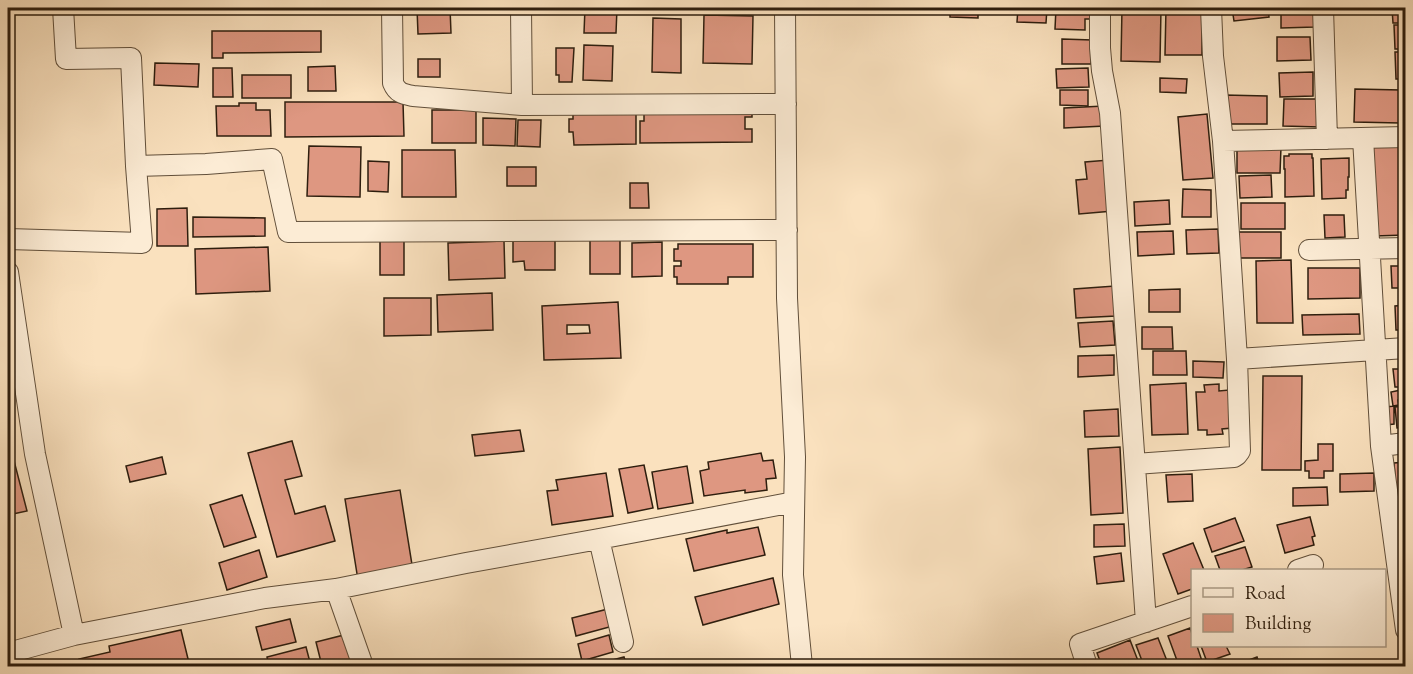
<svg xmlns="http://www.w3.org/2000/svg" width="1413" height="674" viewBox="0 0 1413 674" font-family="'Sorts Mill Goudy',serif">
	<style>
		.building { fill: #de9781; stroke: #2e1e0e; stroke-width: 1.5; fill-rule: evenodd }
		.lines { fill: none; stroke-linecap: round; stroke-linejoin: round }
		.minor-casing { stroke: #614f3a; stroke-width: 22 }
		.minor { stroke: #fcecd5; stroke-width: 20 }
	</style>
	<rect width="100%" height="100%" fill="#fae1be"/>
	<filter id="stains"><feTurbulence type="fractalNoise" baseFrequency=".00333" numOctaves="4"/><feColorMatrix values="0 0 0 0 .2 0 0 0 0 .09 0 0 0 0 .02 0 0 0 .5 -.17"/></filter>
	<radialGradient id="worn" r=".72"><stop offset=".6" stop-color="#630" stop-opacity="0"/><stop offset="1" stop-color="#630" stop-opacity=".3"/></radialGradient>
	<path class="building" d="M417,8H450L451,33L418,34Z
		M585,8H617L616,33H584Z
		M950,8H978V18L950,17Z
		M1018,8H1047L1046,23L1017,22Z
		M1056,8H1092V19H1085V30L1055,29Z
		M1122,8H1161L1160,62L1121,61Z
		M1166,8H1202V55H1165Z
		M1232,8H1268L1269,17L1234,21Z
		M1281,8H1315V27L1281,28Z
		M1392,8H1406V23H1393Z
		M704,15L753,16L752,64L703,63Z
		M653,18L681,19V73L652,72Z
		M1394,25H1406V49H1395Z
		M212,31H321V52L223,53V58H212Z
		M1277,37H1310L1311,60L1277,61Z
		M1062,39L1092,40L1091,64H1062Z
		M584,45L613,46L612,81L583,80Z
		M556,48H574L572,82H559V75H556Z
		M1395,52H1406V79H1396Z
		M418,59H440V77H418Z
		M155,63L199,64L198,87L154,85Z
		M335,66L336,91H308V67Z
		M213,68H232L233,97H213Z
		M1088,68L1089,87L1057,88L1056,69Z
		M1313,72V96L1280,97L1279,73Z
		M242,75H291V98H242Z
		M1160,78L1187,79L1186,93L1160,92Z
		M1355,89L1401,90L1400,123L1354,122Z
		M1060,90H1088V106L1060,105Z
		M1224,95L1267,96V124H1223Z
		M1284,99H1317L1320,127L1283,126Z
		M285,102H403L404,136L285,137Z
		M239,103H256V110H270L271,136H217L216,106H239Z
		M1104,106L1105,126L1064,128V108Z
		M752,107V117H745V129H752V142L640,143V121H644V108Z
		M432,110H476V143H432Z
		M636,110V144L574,145L573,132H569V119H573V111Z
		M1207,114L1213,178L1183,180L1178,117Z
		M483,118L516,119L515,146L483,145Z
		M518,120H541L540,147L517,146Z
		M1406,144V235L1374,236L1370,146Z
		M309,146L361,147L360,197L307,196Z
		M1237,147H1281L1280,173H1237Z
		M402,150H455L456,197H402Z
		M1289,154H1312V158H1313L1314,196L1285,197V169H1284V156H1289Z
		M1349,158V177H1348V190H1346V198L1322,199L1321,159Z
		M1109,160L1113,211L1079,214L1076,180L1087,179L1085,162Z
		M368,161L389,162L388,192L368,191Z
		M507,167H536V186H507Z
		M1271,175L1272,197L1240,198L1239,176Z
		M630,183H648L649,208H630Z
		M1183,189L1211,190V217H1182Z
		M1169,200L1170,224L1135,226L1134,202Z
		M1241,203H1285V229H1241Z
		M187,208L188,246H157V209Z
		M1324,215H1344L1345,237L1325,238Z
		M193,217L265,218V236L193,237Z
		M1218,229L1219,253L1187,254L1186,230Z
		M1173,231L1174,254L1138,256L1137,232Z
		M1237,232H1281V258H1237Z
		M513,237H555V270H525L524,261L513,262Z
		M590,239H620V274H590Z
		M380,240H404V275H380Z
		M504,241L505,278L449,280L448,243Z
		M662,242V276L632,277V243Z
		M678,244H753V277H728V284H677V277H674V266H681V261H674V249H678Z
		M268,247L270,291L196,294L195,249Z
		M1291,260L1293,323H1257L1256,261Z
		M1391,266H1406V288H1392Z
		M1308,268H1360V298L1308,299Z
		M1115,286L1116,316L1076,318L1074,289Z
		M1180,289V312H1149V290Z
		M492,293L493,330L438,332L437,295Z
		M384,298H431V335L384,336Z
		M618,302L621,358L544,360L542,306ZM567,325H589L590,333L567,334Z
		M1406,305V330H1396L1395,306Z
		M1359,314L1360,334L1303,335L1302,315Z
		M1113,321L1115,345L1080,347L1078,323Z
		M1142,327H1172L1173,349H1142Z
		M1153,351H1186L1187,375H1153Z
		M1114,355V375L1078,377V356Z
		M1193,361L1224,362L1223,378L1193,377Z
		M1393,369H1406V381H1402L1403,387H1395Z
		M1263,376H1302L1301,470H1262Z
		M1186,383L1188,434L1152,435L1150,385Z
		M1219,384V391L1229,390L1232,428L1222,429L1223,434L1207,435V430H1198L1196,392H1205L1204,385Z
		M1401,390L1402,399L1398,400L1399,405L1393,406L1391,392Z
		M1394,406V424L1386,425V407Z
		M1403,406L1405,427L1397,428L1395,407Z
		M1118,409L1119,436L1085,437L1084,411Z
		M520,430L524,451L475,456L472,435Z
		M292,441L302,476L285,480L295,514L325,506L335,541L277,557L248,453Z
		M1318,444H1333V471H1324V478H1309V471H1305V461L1318,460Z
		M8,445L9,450L11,449L27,511L8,515Z
		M1120,447L1123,513L1091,515L1088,449Z
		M761,453L763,461L773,460L776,478L766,479L767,490L745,493V490L704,496L700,471L709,469L708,462Z
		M162,457L166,474L130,482L126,466Z
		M1406,462V492H1396L1394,463Z
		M644,465L653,508L628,513L619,469Z
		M687,466L693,503L658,509L652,472Z
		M606,473L613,516L552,525L547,491L558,490L556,480Z
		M1374,473V491L1340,492V474Z
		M1192,474L1193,501L1168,502L1166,475Z
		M1327,487L1328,505L1293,506V488Z
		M400,490L413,571L358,580L345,499Z
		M242,495L256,537L224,547L210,505Z
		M1310,517L1315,536L1312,537L1314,545L1285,553L1277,525Z
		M1235,518L1244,541L1212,552L1204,529Z
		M1124,524L1125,546L1094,547V525Z
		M758,527L765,555L694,571L686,539L727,530V533Z
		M1193,543L1204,570H1192V589L1178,594L1163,554Z
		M1245,547L1252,567L1242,570H1220L1215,556Z
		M259,550L267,577L227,590L219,563Z
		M1121,553L1124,581L1097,584L1094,557Z
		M773,578L779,604L703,625L695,597Z
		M608,609L613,626L576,636L572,618Z
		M290,619L296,642L262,650L256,627Z
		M1190,628L1192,634V646H1197L1202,661L1188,666H1179L1168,636Z
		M181,630L189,663L172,666H101V664L80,666L79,659L110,652L109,646Z
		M344,635L357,666H322L316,642Z
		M609,635L613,652L582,661L578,644Z
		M1158,638L1169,666H1144L1136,645Z
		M1130,640L1140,666H1102L1097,653Z
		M1201,646H1226L1230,654L1207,662Z
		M306,647L311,666H269L267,657Z
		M624,657L627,666H590Z
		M1257,657L1260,666H1233Z
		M68,661L69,666H41Z"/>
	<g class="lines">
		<g class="minor-casing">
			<path id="minor" d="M63,8L66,59L131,58L136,166L206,164L272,159L288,232L787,230
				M392,8L393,83C397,93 403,94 413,96L522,105L786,104
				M521,8L522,105
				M785,8L787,298L795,457L793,575L802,666
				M1100,8V48L1102,71L1110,113L1146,622
				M1323,8L1327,139
				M1363,138L1381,446L1406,630
				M1223,141L1406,137
				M8,239L142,243L136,166
				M1309,250L1406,248
				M8,272L35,454L74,635
				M1237,359L1406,348
				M1381,446L1406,443
				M1135,464L1234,457L1237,455L1240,451L1237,359L1223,141L1213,56L1211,8
				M599,539L623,642
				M1298,570L1313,565
				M336,589L363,666
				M8,653L74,635L265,598L336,589L466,563L599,539L794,502
				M1087,666L1080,644L1192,606"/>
		</g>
		<use href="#minor" class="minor"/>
	</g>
	<rect width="1413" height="674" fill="none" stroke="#fae1be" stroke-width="30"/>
	<rect x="9" y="9" width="1395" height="656" fill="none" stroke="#2e1e0e" stroke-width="3"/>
	<rect x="15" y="15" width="1383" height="644" fill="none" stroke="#2e1e0e" stroke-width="1.5"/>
	<rect x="1191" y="569" width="195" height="78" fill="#fcecd5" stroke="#aa9a85" stroke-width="1.5"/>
	<rect x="1203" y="588" width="30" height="9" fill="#fcecd5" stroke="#aa9a85" stroke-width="1.5"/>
	<text x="1245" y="599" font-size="18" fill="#2e1e0e">Road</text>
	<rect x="1203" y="614" width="30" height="18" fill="#de9781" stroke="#aa9a85" stroke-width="1.5"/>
	<text x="1245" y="629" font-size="18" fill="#2e1e0e">Building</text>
	<rect width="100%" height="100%" filter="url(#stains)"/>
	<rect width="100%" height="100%" fill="url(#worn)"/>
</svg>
